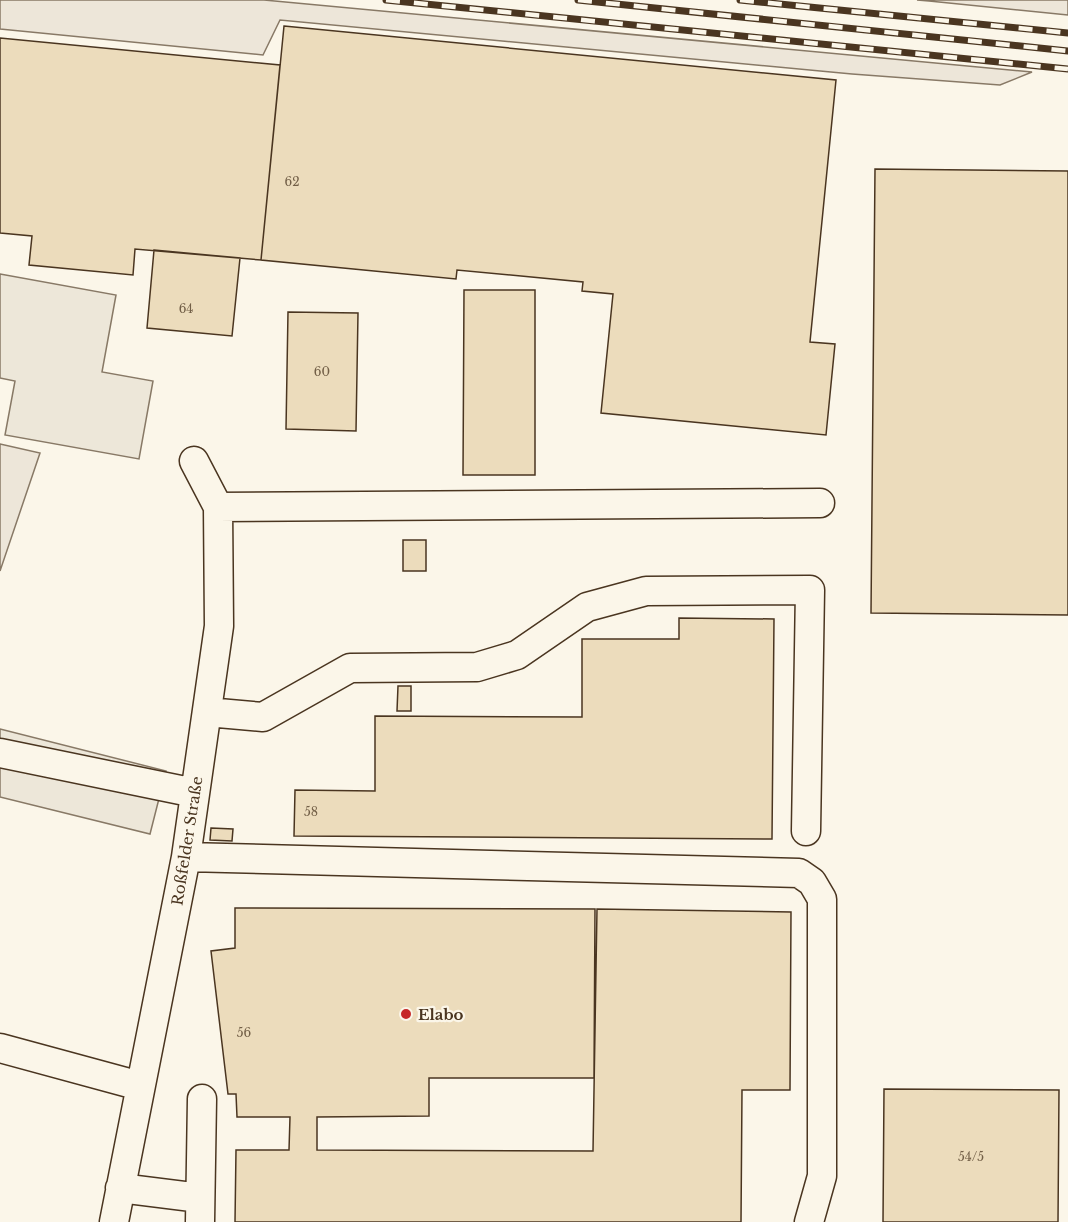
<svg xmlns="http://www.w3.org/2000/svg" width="1068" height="1222" viewBox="0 0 1068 1222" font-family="'Libre Baskerville',serif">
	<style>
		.green { fill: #ede6d9; stroke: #887966; stroke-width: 1.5 }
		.parking { fill: #ede7d9; stroke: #887966; stroke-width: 1.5 }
		.building { fill: #ecdcbc; stroke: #4a3520; stroke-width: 1.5 }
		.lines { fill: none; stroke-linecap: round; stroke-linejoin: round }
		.minor-casing { stroke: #4a3520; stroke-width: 31 }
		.minor { stroke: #fbf6e9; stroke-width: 28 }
		.rail-casing { stroke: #4a3520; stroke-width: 7 }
		.rail { stroke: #fbf6e9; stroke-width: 4.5; stroke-dasharray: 14; stroke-linecap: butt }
		.poi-dot { fill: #c62828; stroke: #fbf6e9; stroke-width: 2 }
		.labels { text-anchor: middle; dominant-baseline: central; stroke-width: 4.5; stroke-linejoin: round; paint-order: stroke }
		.number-label { font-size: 12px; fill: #725f47 }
		.street-label { font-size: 15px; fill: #4a3520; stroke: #fbf6e9 }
		.poi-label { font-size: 15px; font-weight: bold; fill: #4a3520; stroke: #fbf6e9; text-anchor: start }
	</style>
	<rect width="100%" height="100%" fill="#fbf6e9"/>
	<path class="green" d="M0,0H264L1032,72L1000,85L852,74L280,20L263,55L0,29Z
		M917,0H1068V15L929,1Z
		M0,444L40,453L0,571Z"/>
	<path class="parking" d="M0,274L116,295L102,372L153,381L139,459L5,435L15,381L0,378Z
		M0,729L166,771L150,834L0,797Z"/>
	<path class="building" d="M284,26L836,80L810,342L835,344L826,435L601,413L613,294L582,291L583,282L457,270L456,279L261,260Z
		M0,38L280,65L261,260L135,249L133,275L29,265L32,236L0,233Z
		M875,169L1068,171V615L871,613Z
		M154,250L240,258L232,336L147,328Z
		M464,290H535V475H463Z
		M288,312L358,313L356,431L286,429Z
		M403,540H426V571H403Z
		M679,618L774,619L772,839L294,836L295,790L375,791V716L582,717V639H679Z
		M398,686H411V711H397Z
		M211,828L233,829L232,841L210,840Z
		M235,908L595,909L594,1078H429V1116L317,1117V1150L593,1151L597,909L791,912L790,1090H742L741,1222H235L236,1150H289L290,1117H237L236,1094H228L211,951L235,948Z
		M884,1089L1059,1090L1058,1222H883Z"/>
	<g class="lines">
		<g class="minor-casing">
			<path id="minor" d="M218,507L820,503
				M207,712L263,717L350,668L477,667L517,655L587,607L646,591L810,590L806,831
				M0,753L195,793
				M186,857L799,873L812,882L822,899V1176L809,1222
				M0,1048L140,1086
				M120,1188L200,1198
				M114,1222L186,857L219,626L218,507L194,461
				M200,1222L202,1099"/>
		</g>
		<use href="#minor" class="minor"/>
		<g class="rail-casing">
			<path id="rail" d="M386,0L1068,69
				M578,0L1068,51
				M740,0L1068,33"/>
		</g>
		<use href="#rail" class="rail"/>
	</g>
	<circle class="poi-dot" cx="406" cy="1014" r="6"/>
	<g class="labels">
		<g class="number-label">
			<text x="292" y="181">62</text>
			<text x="186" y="308">64</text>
			<text x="322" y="371">60</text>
			<text x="311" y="811">58</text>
			<text x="244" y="1032">56</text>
			<text x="971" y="1156">54/5</text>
		</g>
		<g class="street-label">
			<text transform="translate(187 841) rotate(-81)">Roßfelder Straße</text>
		</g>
		<g class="poi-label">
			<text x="418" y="1014">Elabo</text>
		</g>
	</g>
</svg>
